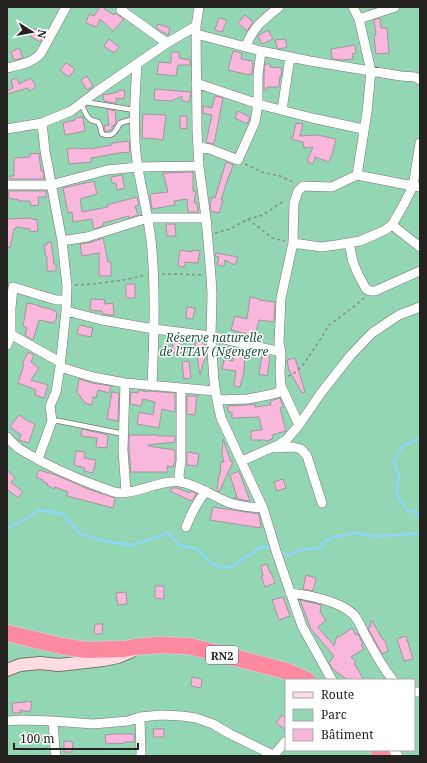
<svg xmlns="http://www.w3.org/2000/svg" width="427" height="763" viewBox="0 0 427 763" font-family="'Noto Serif',serif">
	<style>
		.green { fill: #92d6b4; fill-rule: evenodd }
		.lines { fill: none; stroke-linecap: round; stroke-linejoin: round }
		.stream { stroke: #8dd7f9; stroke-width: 2.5 }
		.building { fill: #f8b7db; stroke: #a2969c }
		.lane-casing { stroke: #7a766c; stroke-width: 6 }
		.street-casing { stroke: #7a766c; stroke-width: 10 }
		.secondary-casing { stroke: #7a766c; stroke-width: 14 }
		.highway-casing { stroke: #cacac9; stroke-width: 18 }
		.path { stroke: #8e8c83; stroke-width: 1.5; stroke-dasharray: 3 3; stroke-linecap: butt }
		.lane { stroke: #fff; stroke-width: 4.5 }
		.street { stroke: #fff; stroke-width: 9 }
		.secondary { stroke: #fedce2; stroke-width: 12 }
		.highway { stroke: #fc89a0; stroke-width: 16 }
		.labels { text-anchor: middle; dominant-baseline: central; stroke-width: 3; stroke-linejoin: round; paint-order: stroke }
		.shield { fill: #fff; stroke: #666562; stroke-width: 1 }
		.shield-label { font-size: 11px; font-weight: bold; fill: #24231f }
		.park-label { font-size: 12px; font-style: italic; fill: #1e553e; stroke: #fff }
	</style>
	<rect width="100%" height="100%" fill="#eeeade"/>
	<path class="green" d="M7,7H420V756H7ZM286,680H414V750H286Z"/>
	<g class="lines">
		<path class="stream" d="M420,438C404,444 400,446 394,463L399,476L397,493L399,498L408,511L416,512L420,518
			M7,529L16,523L21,522L39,510L63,514L80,534L108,542L132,545L146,541L168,533L179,545L197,549L212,564L222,568L234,566L243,559L263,546L274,549
			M278,551L289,555L300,550L320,548L327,540L338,536L355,533L374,536H386L420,533"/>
	</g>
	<path class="building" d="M100,7H105L104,9L114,15L115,13L124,19L113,31L100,19L97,27L86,23L89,14L94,16Z
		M245,15L253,22L247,31L238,23Z
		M219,18L227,20L222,32L215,30Z
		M380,18L381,28H387L389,53L376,54L374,36L376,35L374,20Z
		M158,24L170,28L168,35L156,28Z
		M35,28L45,34L40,42L30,36Z
		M268,30L273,39L262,44L258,36Z
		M109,39L119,47L114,53L104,46Z
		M285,39L287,47L280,49L277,48L275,40Z
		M355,45L356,53L352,54L353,59L343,60L332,59L331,49Z
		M19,48L23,58L14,60L11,52Z
		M233,51L242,53L241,59L252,61V63H253L252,74H249V75L228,70Z
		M171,52H179V58L190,60V65H178L176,76L157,74L159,62L171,63Z
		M66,63L75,69L69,77L60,70Z
		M265,64H270V67L282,68L281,76H280L279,87H267L266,90H264V75Z
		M87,76L93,86L87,90L81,80Z
		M17,78L19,84L31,78L35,85V88L29,91L28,88L7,94V91L13,88L11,80Z
		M155,89L191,92L189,102L182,101V96L171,101L154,100Z
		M119,90L125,91L124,99L116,98L117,102L114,103L104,101L103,95L118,92Z
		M215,96L223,98L214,144L206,142L212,115L203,113V106L212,108Z
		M107,109L115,111L116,122L114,126H112V129L108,131H105L104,126L109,125Z
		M238,111L250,117L247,124L235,118Z
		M143,114L166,115L163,140L150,138V139L142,138Z
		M180,116H187V129L180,128Z
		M83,117L85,131L65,135L63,123L75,120V118Z
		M296,123L303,124L300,136L318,135L336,139L333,151L329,162L315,157L313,164L307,161L313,147L304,148L303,142L291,139V137H293Z
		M129,141L130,152L119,153L91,158V162L69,164L67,149L77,148L78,149L90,148V149L112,145V143Z
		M39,153L41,171H43L44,179H10V176H14V158L30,157V154Z
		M226,162L233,165L230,175H229L221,200H223L219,213L211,211L210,205L212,197L215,198Z
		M193,172V191L196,192L194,203H197L198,212H188L187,199L174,201L175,205L152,209L150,194L168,192L163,173Z
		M122,175L125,188L117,190L116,183H112L111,177Z
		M94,181L97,194L80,199L82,212L108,207L107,205L137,197L139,205L135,206L138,215L129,218V216L103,223V226L94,229L92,219L73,222L72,212L68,213L63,188Z
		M9,191H46V197H38L39,205L31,206L30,201H19V200L8,198Z
		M29,218L37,220L38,231L30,232V229L16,227V229H14L10,248L7,247V219Z
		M166,224H175L176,236H167Z
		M103,238L108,262H111V276H99V253L82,256L80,244L89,243Z
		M47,242H51L54,264H56V271H47V257H46L44,245H47Z
		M180,250L192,252V250L200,251L198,263L185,262V267L178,266Z
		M216,253L238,257L235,265L225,260L224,266L217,265L219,257L215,256Z
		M126,284H135V298H126Z
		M250,297L259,299V300L275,302L274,322L259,320L255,336L231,330L235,316L247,319Z
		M91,299L105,300L104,304L113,303L114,315L103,314L102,311L90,310Z
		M27,303L38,305V306L50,309L57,312L56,320H55L54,323L39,320L33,340L25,335L27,328L23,326Z
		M187,307L195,308L193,319L186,318Z
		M79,325L93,328L91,337L77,334Z
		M172,337L181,338L182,353H173Z
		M204,342L206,360H204L200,375L195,343Z
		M234,350H245L244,371L240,387L234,386L236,371L222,369L224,360L233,361Z
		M28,352L34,355L31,362L39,368L31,380L48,385L44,398L35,395L36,390L18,383L24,365L22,364Z
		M262,356L270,357L267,376L259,374Z
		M295,358L305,392L302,393L289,370L287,360Z
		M189,361L191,378L184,379L182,362Z
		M79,379L92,383L111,386L109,393L98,390L96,398L93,397L92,405L85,403L77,392Z
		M139,390L147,392L148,391L175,393V412L162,409L159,428L137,424L139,412L153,415L155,402L143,399L141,406L130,404L131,392L138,393Z
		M112,392L119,393L118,421L107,419Z
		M187,396H197L195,415L187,414Z
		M280,398L283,407L280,408L286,431L272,435L273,439L266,441L265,440H251V431L262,430L259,417L232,418V412H228V406L248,405L255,404V407L271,405L270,401Z
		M19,415L28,421L35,424L29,443L19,440L21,435L10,427Z
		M82,429L108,435L107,448L96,447L97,438L81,436Z
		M129,435H158V436H175V442L148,445V446L175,450V461L173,467L167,466L168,472H131L129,450Z
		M223,439L231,462H233L219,492L217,490L219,474H220L221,462H224L222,454Z
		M76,451L85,452L84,458L96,460L93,473L84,471L85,468L74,465Z
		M187,452L199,454L197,466L187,465Z
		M7,470L15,478L11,482L23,492L18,498L7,489Z
		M39,470L56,475L88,489L115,498L113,508L67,496L68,492L55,487L54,489L47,485L48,484L42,481L43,480L36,477Z
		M239,471L250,501H249L234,498L237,497L230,475Z
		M283,479L286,488L277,491L274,482Z
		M171,488H177L190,493L191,491L197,494L191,501L170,491Z
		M213,507L259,514L261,528L210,520Z
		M267,564L270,573L271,572L275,583L265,587L261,576H263L261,566Z
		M306,575L316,578L313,591L303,589Z
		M155,586H164V599L155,598Z
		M126,592L127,604L118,605L116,593Z
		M283,597L290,616L279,620L272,600Z
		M300,600L321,605L320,612L326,620L318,627L334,646L337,636L339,637L352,628L356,635L358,634L363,644L361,645L364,649L351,657L356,661L354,663L364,680H348L334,670L329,663L334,656L311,629Z
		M370,621H372L383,640H385L388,651L382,654L368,628L371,626Z
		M95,624H103L102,634H94Z
		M406,636L413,659L404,661L397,639Z
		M192,677L202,679L201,688L191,686Z
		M26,701L32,702L30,712L20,710L21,713H13L12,703L26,702Z
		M282,715L286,718V730L276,723Z
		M153,729H164V737H154Z
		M114,734H134V742H124V743L117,744V743L106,744L105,735Z
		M64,741L73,742L72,752H64Z"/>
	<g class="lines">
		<g class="lane-casing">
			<path id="lane" d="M85,102L134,110
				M81,104L87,116L91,120L98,122L100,126L102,134C113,138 116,131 120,123L134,119
				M52,421H59L124,434"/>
		</g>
		<g class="street-casing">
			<path id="street" d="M123,7L121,10L167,43
				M199,7L196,26L197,131L199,166L206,218L211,276L212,294L211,336L214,381L217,400L221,418L263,508L277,554L302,626L332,680
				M359,19L395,7
				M196,34L261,51L310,61L401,76L415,77L420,80
				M246,47C252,28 264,19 279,7
				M137,64C135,98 132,133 138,168C142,192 148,215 151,240C156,288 154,337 152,386
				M7,68C19,65 33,63 41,53L66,7
				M196,83L258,104L312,118L363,129
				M282,110L290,57
				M7,129L42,123L71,111L96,92L167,43L196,26
				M199,147L210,149L238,160L255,122L258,104V75L261,51
				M357,175L413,186L420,187
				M7,185H51L107,170L138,167L199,166
				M392,225L420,247
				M62,241L87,237L148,218H206
				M293,243L321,247L336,245L360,241L374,235L385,230L392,225L404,204L413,186L420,143
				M349,243L353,262L358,274L366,289L370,291H375L420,271
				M66,311L102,320L154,329L211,336L281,352
				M7,332L19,339L60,362
				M7,345L11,335V308L13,287L56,300H66
				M60,367L93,377L125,383L215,391
				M125,383L123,450L126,492
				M281,386L299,425
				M217,400L248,399L273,394L277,393L280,390L281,386L280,373L281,352L279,344L281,298L293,243L294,203L298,191L303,186L332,187L357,175L367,112L371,71L359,19L353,7
				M7,437C12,442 17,448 23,451C46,465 75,478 100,487C107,489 114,493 121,493C141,492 161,480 180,482C199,485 213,497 230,503C241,507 253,507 263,508
				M274,448L293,447L301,449L307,456L322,503
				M38,459L52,421L50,406L56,392L60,367L66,311L67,286L62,241L45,151L42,123
				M242,461L280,444L287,439L299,425L321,393L350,356L372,333L399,315L420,307
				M180,482L179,475L181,461V389
				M186,527C191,514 197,502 206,491
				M290,593C309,595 339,601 353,614C358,619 361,627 364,633C373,649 381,666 393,680
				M414,692H420
				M7,721L22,720L53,721L93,724L128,721L140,717
				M53,721L55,749L56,756
				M393,750L398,756
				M141,756L140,717L161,715L182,716L196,718L213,724L230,734L275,756
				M273,756L286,741"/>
		</g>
		<g class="secondary-casing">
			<path id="secondary" d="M7,670L20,665L40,663L59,665L103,660L118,657L130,652L132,650"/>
		</g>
		<g class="highway-casing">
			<path id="highway" d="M7,633L61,646L86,650L124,649L135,647L159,645L189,646L244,660L286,671L307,680
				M379,750L383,756"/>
		</g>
		<path class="path" d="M245,164L262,172L280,176L295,183
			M248,219L272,238L285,241
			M215,233L230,229L248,219L263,215L285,200
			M162,274H179L202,275
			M75,285L93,284L124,280L146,275
			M288,376L293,374L303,365L318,343L329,325L351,309L365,297"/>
		<use href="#lane" class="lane"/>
		<use href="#street" class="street"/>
		<use href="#secondary" class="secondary"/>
		<use href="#highway" class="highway"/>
	</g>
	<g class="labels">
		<rect class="shield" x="206" y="646" width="32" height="18" rx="3"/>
		<g class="shield-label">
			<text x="222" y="655">RN2</text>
		</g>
		<g class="park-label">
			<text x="214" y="337">Réserve naturelle<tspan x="214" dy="14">de l'ITAV (Ngengere</tspan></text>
		</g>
	</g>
	<rect width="427" height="763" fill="none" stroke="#24231f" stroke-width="16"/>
	<rect x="285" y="679" width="130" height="72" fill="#ffffff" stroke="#a7a7a5"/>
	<rect x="293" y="692" width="20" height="6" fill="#fedce2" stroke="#a7a7a5"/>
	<text x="321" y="699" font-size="12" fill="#24231f">Route</text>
	<rect x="293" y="709" width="20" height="12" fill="#92d6b4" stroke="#a7a7a5"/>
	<text x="321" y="719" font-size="12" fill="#24231f">Parc</text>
	<rect x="293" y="729" width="20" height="12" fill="#f8b7db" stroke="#a7a7a5"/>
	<text x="321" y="739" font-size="12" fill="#24231f">Bâtiment</text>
	<g transform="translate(32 32) rotate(101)" stroke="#ffffff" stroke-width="3" paint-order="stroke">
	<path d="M0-3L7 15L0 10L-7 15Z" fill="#24231f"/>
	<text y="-6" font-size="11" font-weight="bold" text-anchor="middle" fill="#24231f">N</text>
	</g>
	<path d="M14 743v6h124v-6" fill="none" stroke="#24231f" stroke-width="2"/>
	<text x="20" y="743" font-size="12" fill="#24231f" stroke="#ffffff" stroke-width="3" paint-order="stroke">100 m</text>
</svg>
